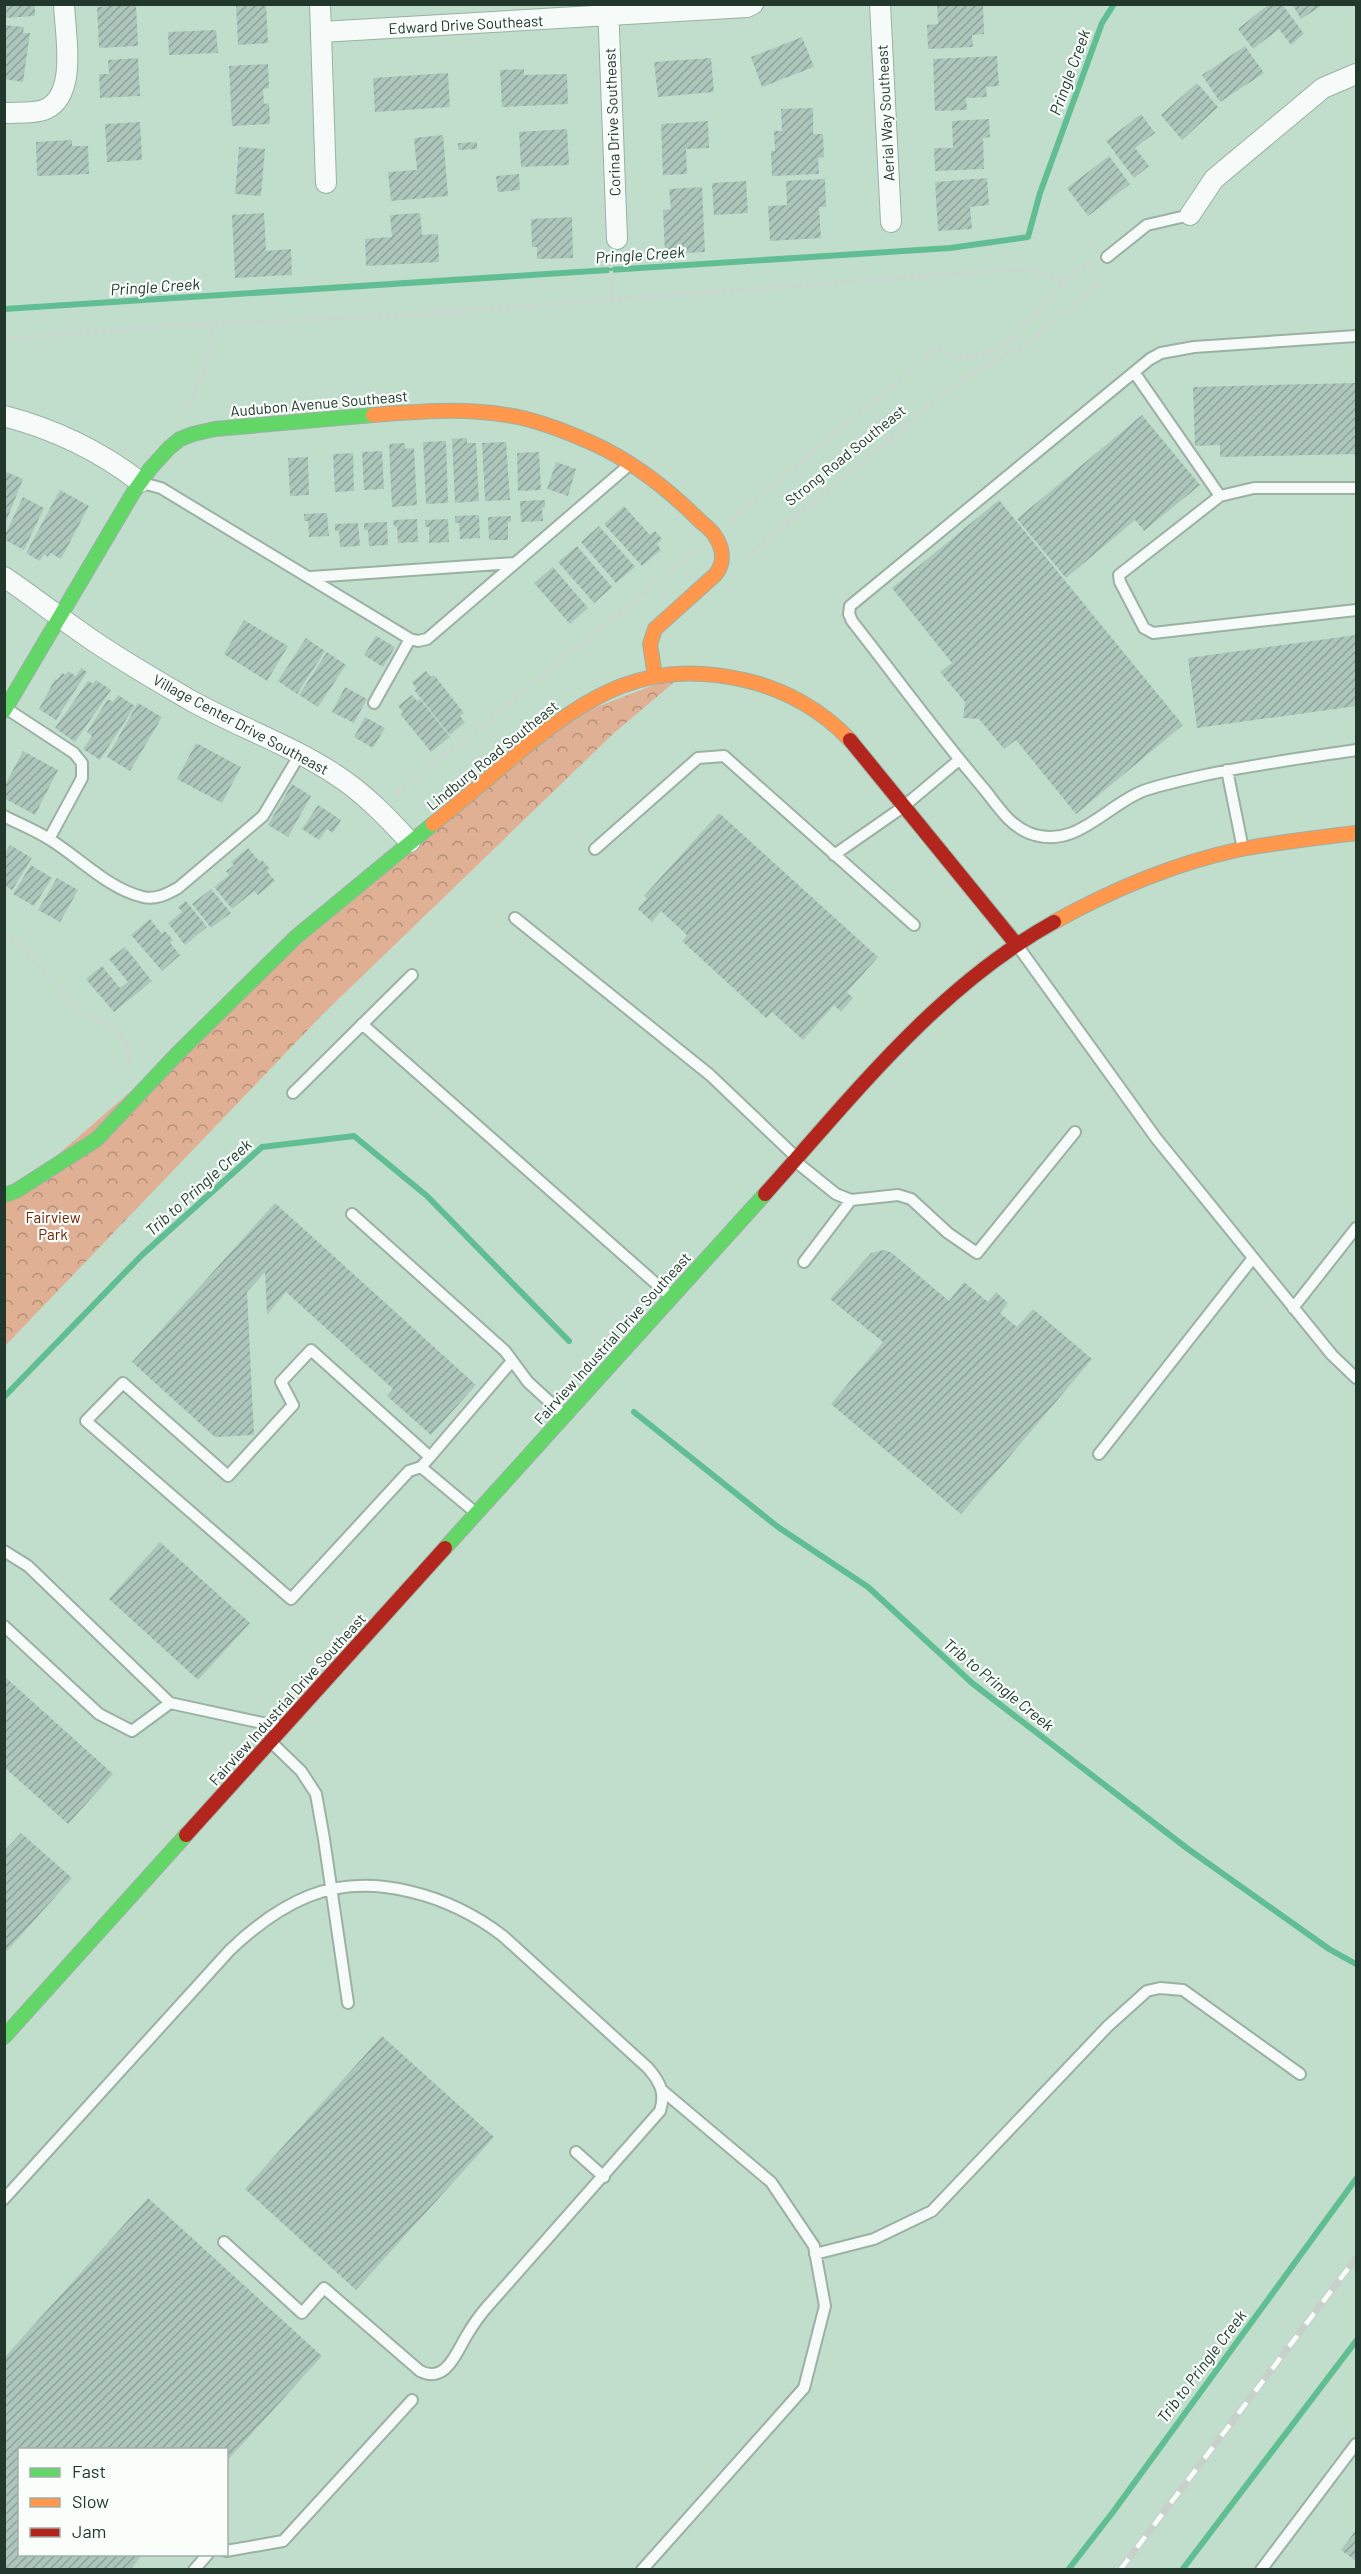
<svg xmlns="http://www.w3.org/2000/svg" width="1361" height="2574" viewBox="0 0 1361 2574" font-family="Barlow,sans-serif">
	<style>
		.park { fill: url(#park-crowns) }
		.lines { fill: none; stroke-linecap: round; stroke-linejoin: round }
		.stream { stroke: #61be93; stroke-width: 6 }
		.building { fill: url(#building-hatch) }
		.lane-casing { stroke: #9ab1a4; stroke-width: 14 }
		.street-casing { stroke: #9ab1a4; stroke-width: 22 }
		.fast-casing { stroke: #9ab1a4; stroke-width: 16 }
		.slow-casing { stroke: #9ab1a4; stroke-width: 16 }
		.jam-casing { stroke: #9ab1a4; stroke-width: 16 }
		.path { stroke: #ccd5d0; stroke-width: 4; stroke-dasharray: 4.5 3; stroke-linecap: butt }
		.lane { stroke: #f6faf8; stroke-width: 10 }
		.street { stroke: #f6faf8; stroke-width: 20 }
		.fast { stroke: #63d668; stroke-width: 14 }
		.slow { stroke: #ff974d; stroke-width: 14 }
		.jam { stroke: #b3261e; stroke-width: 14 }
		.rail-casing { stroke: #c8d0cb; stroke-width: 7 }
		.rail { stroke: #f9fefb; stroke-width: 4.5; stroke-dasharray: 14; stroke-linecap: butt }
		.labels { text-anchor: middle; dominant-baseline: central; stroke-width: 4.5; stroke-linejoin: round; paint-order: stroke }
		.street-label { font-size: 15px; fill: #22382c; stroke: #f9fefb }
		.park-label { font-size: 15px; fill: #712200; stroke: #f9fefb }
		.water-label { font-size: 16px; font-style: italic; fill: #223b2d; stroke: #f9fefb }
	</style>
	<defs>
		<pattern id="park-crowns" width="20" height="18" patternUnits="userSpaceOnUse" patternTransform="scale(1.5)"><rect width="20" height="18" fill="#dfb094"/><path d="M2 6a3 3 0 1 1 6 0M12 15a3 3 0 1 1 6 0" fill="none" stroke="#b49079"/></pattern>
		<pattern id="building-hatch" width="6" height="6" patternUnits="userSpaceOnUse" patternTransform="scale(1.5)"><rect width="6" height="6" fill="#acc6bb"/><path d="M-1 1l2-2M0 6l6-6M5 7l2-2" fill="none" stroke="#8ca298"/></pattern>
	</defs>
	<rect width="100%" height="100%" fill="#c1decd"/>
	<path class="park" d="M685,673L614,733L323,1014L5,1346V1195L16,1191L555,723Z"/>
	<g class="lines">
		<path class="stream" d="M4,309L950,248L1028,237L1040,193L1102,23L1114,4
			M4,1397L142,1255L262,1147L354,1136L427,1196L569,1341
			M634,1412L778,1527L868,1587L972,1683L1188,1849L1329,1949L1356,1964
			M1068,2570L1113,2512L1356,2179
			M1182,2570L1356,2341"/>
	</g>
	<path class="building" d="M4,4H35V16L4,18Z
		M109,4H136L138,46L99,48L97,7L109,6Z
		M236,4H266L268,43L238,45Z
		M983,4L984,34L972,35L973,47L928,49L927,25L938,24L937,5Z
		M1269,4H1282L1304,34L1291,45L1279,29L1253,49L1238,29Z
		M1292,4H1324L1301,19Z
		M4,25L24,27L23,33H30L23,82L4,79Z
		M216,30L218,53L169,55L168,32Z
		M802,37L814,67L762,87L751,57Z
		M1245,46L1264,73L1220,102L1202,75Z
		M997,56L999,86L986,87L987,97L966,98L967,110L935,111L933,59Z
		M138,58L140,96L100,98L99,74H109L108,60Z
		M711,58L714,92L658,97L654,62Z
		M268,64L269,88L263,89L264,104L269,103L270,124L232,126L229,66Z
		M524,69V75L567,74L568,104L502,107L500,70Z
		M448,73L450,107L375,112L373,78Z
		M1197,83L1218,107L1182,140L1161,115Z
		M813,108V134H823L824,157L818,158L819,174L772,176L771,151H775L774,131H782L781,109Z
		M1141,114L1155,133L1135,148L1149,166L1134,178L1106,141Z
		M989,119L990,137L983,138L984,169L935,171L934,148H953L952,121Z
		M708,121L709,148L686,149L687,174L663,175L661,124Z
		M140,122L142,160L107,162L105,124Z
		M567,129L569,165L521,167L519,132Z
		M443,135L448,196L391,201L388,172L417,170L414,138Z
		M72,140V146H88L89,174L37,176L36,142Z
		M477,142V149L458,150V143Z
		M239,147L265,149L261,196L235,194Z
		M1109,156L1130,184L1088,216L1067,188Z
		M519,174L520,190L498,192L496,176Z
		M987,178L989,205L970,207L972,229L938,231L935,182Z
		M825,179L826,207H819L821,238L770,241L768,206L787,205L786,181Z
		M746,181L748,213L714,215L712,183Z
		M702,187L705,252L665,254L663,210L671,209L669,189Z
		M264,213L266,251L291,249L292,275L235,278L232,215Z
		M420,213L422,235L438,234L439,262L366,266L365,239L392,237L390,215Z
		M572,217L573,258L537,259V247H532L531,219Z
		M1356,383V454L1220,457V445L1195,446L1193,387Z
		M1142,415L1200,485L1144,531L1135,520L1066,578L1017,519Z
		M467,438V443H476L479,501L455,503L452,439Z
		M446,441L448,503L426,504L423,442Z
		M506,442L510,500L485,501L482,443Z
		M405,443V449L414,448L417,505L392,507L389,444Z
		M382,451L384,489L364,490L362,452Z
		M539,452L541,490L518,491L517,453Z
		M353,453L354,491L335,492L333,454Z
		M308,457L309,495L290,496L288,458Z
		M556,462L576,469L568,496L547,489Z
		M4,471L23,479L5,524H4Z
		M60,490L89,506L61,559L50,553L48,557L44,554L40,561L26,553Z
		M23,497L44,508L24,550L5,540V535Z
		M545,500V507L542,508L543,521L521,522L520,501Z
		M999,500L1183,725L1076,814L1016,740L1004,749L979,719L963,718L965,702L940,672L952,663L892,588Z
		M624,506L650,535L655,531L662,539L657,544L661,550L642,566L604,524Z
		M327,513L329,536L309,537L308,521H304V514Z
		M479,515L480,538L460,539L459,523H455V516Z
		M511,516V522H508V540H489L488,517Z
		M417,519L418,542L398,543L397,527H394L393,520Z
		M448,519L449,542L429,543V527H425V520Z
		M387,522L388,545L369,546L368,530H364V523Z
		M358,523L360,546L340,547L339,531H335V524Z
		M599,526L635,567L616,583L581,542Z
		M577,546L612,587L594,603L558,562Z
		M553,567L588,608L570,624L534,583Z
		M244,620L288,646L267,681L224,654Z
		M1356,635V706L1197,728L1188,658Z
		M376,636L395,647L383,667L364,655Z
		M306,638L325,651L297,694L278,681Z
		M327,652L346,665L318,707L299,695Z
		M81,668L87,672L56,720L39,709L55,679L57,680L62,673L66,675L68,671L76,676Z
		M426,671L431,677L434,675L464,713L460,716L465,722L450,735L415,691L416,688L412,682Z
		M96,680L111,690L75,742L55,728L88,681L93,684Z
		M345,687L367,699L354,723L332,712Z
		M118,695L135,706L100,760L83,749L92,736L87,732L108,699L113,702Z
		M412,695L417,701L420,699L450,737L431,752L401,715L403,712L398,706Z
		M138,703L162,717L130,771L107,757Z
		M365,717L385,728L373,748L354,737Z
		M196,743L241,767L222,803L177,779Z
		M23,751L58,770L35,815L4,798V787Z
		M292,784L311,796L288,837L268,825Z
		M318,805L341,820L333,833L327,829L319,840L302,829Z
		M719,813L878,957L847,992L853,998L841,1012L834,1005L803,1040L772,1012L766,1018L682,941L687,935L661,911L652,922L638,909L647,898L644,896Z
		M10,845L32,858L12,890L4,885V854Z
		M248,848L260,862L262,860L270,869L267,871L275,881L258,895L254,891L232,909L214,887L229,875L226,871L234,865L231,862Z
		M31,865L52,878L34,906L13,894Z
		M57,878L78,890L60,922L38,910Z
		M211,889L231,913L211,928L192,904Z
		M186,901L207,927L185,945L168,923L182,912L178,907Z
		M150,919L162,934L165,931L173,940L170,943L180,955L162,971L131,935Z
		M125,947L152,981L114,1012L86,979L102,966L120,988L128,982L109,959Z
		M275,1203L476,1385L431,1435L387,1396L393,1389L286,1292L267,1315L265,1272L247,1292L254,1435L215,1437L132,1362Z
		M884,1250L892,1253L949,1301L964,1282L988,1302L996,1292L1008,1303L1000,1313L1017,1327L1033,1309L1092,1359L961,1514L831,1404L883,1342L830,1299L871,1253Z
		M160,1542L250,1623L198,1680L109,1599Z
		M4,1676L113,1774L68,1824L4,1767Z
		M21,1833L72,1878L7,1951L4,1949V1851Z
		M382,2036L494,2137L356,2290L245,2189Z
		M148,2198L322,2356L226,2462V2450H20V2554H143L130,2570H4V2358Z
		M1356,2530V2561L1341,2550Z"/>
	<g class="lines">
		<g class="lane-casing">
			<path id="lane" d="M1107,257L1147,225L1190,215
				M1356,336L1194,347L1161,353L1150,359L850,606L849,614L852,621C896,677 938,735 984,789C997,805 1009,825 1029,833C1075,851 1105,806 1143,791C1160,785 1178,781 1196,777C1249,765 1302,758 1356,750
				M1134,372L1220,496
				M142,483L161,488L410,639L418,641L427,639L628,466
				M1356,488H1254L1220,496L1119,575L1120,582L1144,628L1153,633L1356,610
				M311,577L514,563
				M374,703L410,639
				M7,709L74,753L82,763V778L49,839
				M1227,770L1243,849
				M4,816C19,824 35,830 49,839C79,857 108,889 143,897C156,900 167,894 178,888L263,816L300,754
				M595,849L698,758L724,756L914,925
				M834,855L903,807L959,760
				M515,918L710,1075L797,1158
				M1017,945L1156,1138L1332,1355L1356,1378
				M362,1024L670,1296
				M293,1093L412,975
				M795,1161L836,1194L851,1200L898,1195L911,1199L948,1233L977,1253L1075,1132
				M352,1214L505,1351L528,1382L564,1415
				M804,1262L851,1200
				M1293,1308L1356,1228
				M1099,1454L1253,1258
				M430,1457L311,1350L281,1382L293,1405L228,1476L123,1383L86,1421L291,1599L409,1471L421,1467L430,1457L512,1361
				M421,1467L476,1513
				M4,1551L28,1566L170,1703L281,1727
				M4,1626L99,1714L132,1731L170,1703
				M271,1742L301,1771L316,1794L324,1839L348,2003
				M576,2152L604,2177
				M4,2199L230,1950C253,1928 279,1908 309,1896C373,1871 451,1896 503,1936L648,2068C660,2082 666,2093 660,2111L487,2307C479,2316 473,2325 467,2335C456,2353 446,2384 420,2371L324,2288L302,2313L224,2242
				M815,2254L874,2239L932,2211L1108,2026L1147,1991L1160,1988L1183,1990L1300,2074
				M226,2551L283,2541L412,2400
				M194,2570L208,2554
				M642,2570L804,2388L825,2306L814,2246L771,2182L663,2091
				M1261,2570L1356,2444"/>
		</g>
		<g class="street-casing">
			<path id="street" d="M320,4L326,183
				M608,4L617,239
				M880,4L891,222
				M321,32L747,7L753,4
				M4,113C17,112 35,114 46,109C78,94 65,33 64,4
				M1190,215L1214,179L1323,88L1356,74
				M4,416C54,429 100,451 140,482
				M4,577C31,595 56,615 82,633C117,658 154,679 190,700C238,727 291,745 336,775C364,793 387,817 410,842"/>
		</g>
		<g class="fast-casing">
			<path id="fast" d="M4,711L133,493L150,469L169,448L180,439L193,434L215,429L373,415
				M4,1195L16,1191L97,1139L177,1054L296,937L433,824
				M445,1548L765,1194
				M4,2037L186,1835"/>
		</g>
		<g class="slow-casing">
			<path id="slow" d="M373,415C426,411 471,407 523,418C547,424 570,433 592,443C632,461 668,489 699,520C704,525 712,530 715,536C723,548 725,562 716,574L655,629L650,644L655,676
				M433,824C461,801 489,778 517,754C588,695 647,657 744,680C784,689 822,710 850,740
				M1054,922C1112,890 1172,864 1237,850C1277,842 1316,838 1356,833"/>
		</g>
		<g class="jam-casing">
			<path id="jam" d="M850,740L1017,945
				M765,1194C852,1097 937,987 1054,922
				M186,1835L445,1548"/>
		</g>
		<path class="path" d="M610,256L613,299
			M4,339L168,326L409,315L1005,270C1027,269 1045,270 1063,283
			M184,411C201,389 211,352 211,324
			M731,520L905,376L934,349L939,348C954,359 965,359 982,354C1023,341 1033,313 1061,285C1071,275 1082,267 1095,261
			M745,558L966,376L1022,347L1101,283
			M397,793L429,765L461,744L551,668L655,585L695,550
			M4,933C24,948 41,967 57,985C65,995 71,1005 81,1013C91,1021 109,1022 114,1027C126,1039 135,1057 124,1071"/>
		<use href="#lane" class="lane"/>
		<use href="#street" class="street"/>
		<use href="#fast" class="fast"/>
		<use href="#slow" class="slow"/>
		<use href="#jam" class="jam"/>
		<g class="rail-casing">
			<path id="rail" d="M1120,2570L1356,2258"/>
		</g>
		<use href="#rail" class="rail"/>
	</g>
	<g class="labels">
		<g class="street-label">
			<text transform="translate(466 24) rotate(-3)">Edward Drive Southeast</text>
			<text transform="translate(885 113) rotate(-93)">Aerial Way Southeast</text>
			<text transform="translate(612 122) rotate(-92)">Corina Drive Southeast</text>
			<text transform="translate(319 403) rotate(-5)">Audubon Avenue Southeast</text>
			<text transform="translate(845 455) rotate(-39)">Strong Road Southeast</text>
			<text transform="translate(241 724) rotate(28)">Village Center Drive Southeast</text>
			<text transform="translate(492 755) rotate(-39)">Lindburg Road Southeast</text>
			<text transform="translate(612 1338) rotate(-48)">Fairview Industrial Drive Southeast</text>
			<text transform="translate(287 1699) rotate(-48)">Fairview Industrial Drive Southeast</text>
		</g>
		<g class="park-label">
			<text x="53" y="1217">Fairview<tspan x="53" dy="17">Park</tspan></text>
		</g>
		<g class="water-label">
			<text transform="translate(1069 72) rotate(-70)">Pringle Creek</text>
			<text transform="translate(640 254) rotate(-4)">Pringle Creek</text>
			<text transform="translate(155 286) rotate(-4)">Pringle Creek</text>
			<text transform="translate(198 1187) rotate(-42)">Trib to Pringle Creek</text>
			<text transform="translate(999 1684) rotate(39)">Trib to Pringle Creek</text>
			<text transform="translate(1201 2366) rotate(-53)">Trib to Pringle Creek</text>
		</g>
	</g>
	<rect width="1361" height="2574" fill="none" stroke="#22382c" stroke-width="12"/>
	<rect x="18" y="2448" width="210" height="108" fill="#f9fefb" stroke="#a3afa8" stroke-width="1.5"/>
	<rect x="30" y="2468" width="30" height="9" fill="#63d668" stroke="#a3afa8" stroke-width="1.5"/>
	<text x="72" y="2478" font-size="18" fill="#22382c">Fast</text>
	<rect x="30" y="2498" width="30" height="9" fill="#ff974d" stroke="#a3afa8" stroke-width="1.5"/>
	<text x="72" y="2508" font-size="18" fill="#22382c">Slow</text>
	<rect x="30" y="2528" width="30" height="9" fill="#b3261e" stroke="#a3afa8" stroke-width="1.5"/>
	<text x="72" y="2538" font-size="18" fill="#22382c">Jam</text>
</svg>
